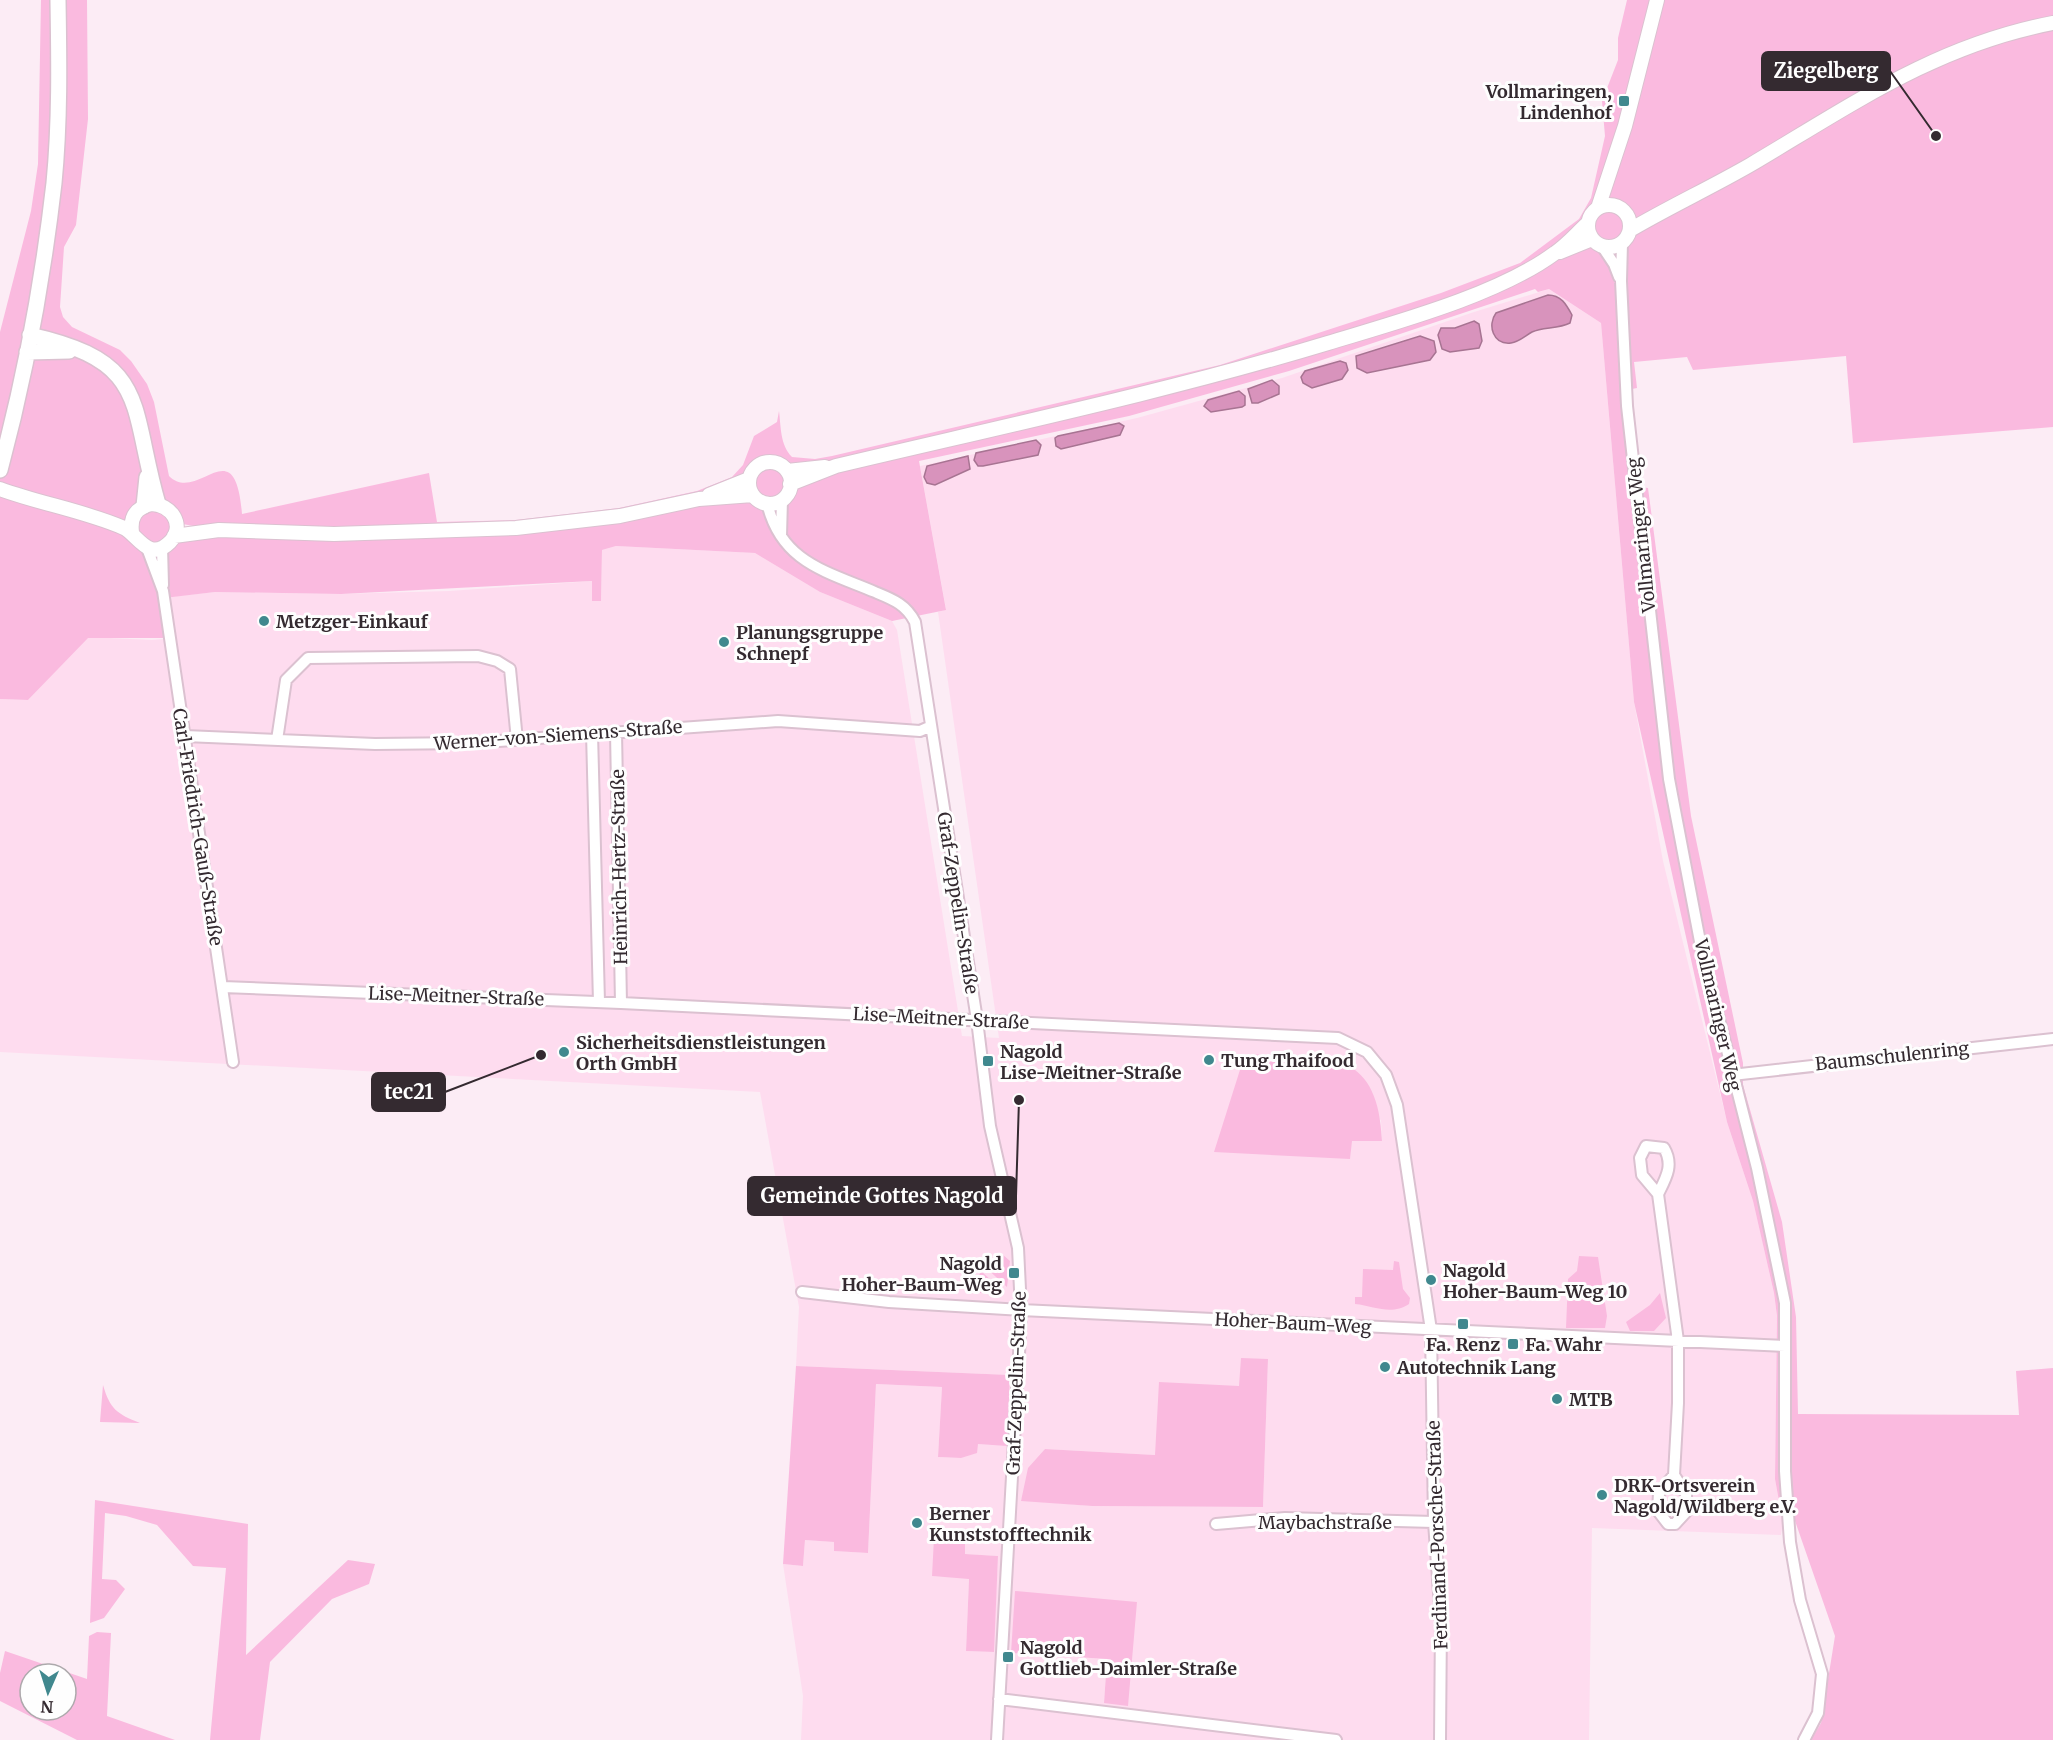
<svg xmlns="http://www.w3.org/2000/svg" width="2053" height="1740" viewBox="0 0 2053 1740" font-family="Merriweather,serif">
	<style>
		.built { fill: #fedcef; fill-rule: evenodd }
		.green { fill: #fabadf; fill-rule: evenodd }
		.water { fill: #d893bc; stroke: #a77492; stroke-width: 1.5 }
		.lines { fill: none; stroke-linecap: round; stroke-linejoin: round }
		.minor-casing { stroke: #dbc1d0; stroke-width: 14 }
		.tertiary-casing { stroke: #dbc1d0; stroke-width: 16 }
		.secondary-casing { stroke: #dbc1d0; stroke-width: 18 }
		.minor { stroke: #fff; stroke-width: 10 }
		.tertiary { stroke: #fff; stroke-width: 14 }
		.secondary { stroke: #fff; stroke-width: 15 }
		.poi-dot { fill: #40888e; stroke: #fefefe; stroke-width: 2 }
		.labels { text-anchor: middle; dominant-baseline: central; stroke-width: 6; stroke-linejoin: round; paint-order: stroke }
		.poi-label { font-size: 18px; font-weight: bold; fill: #342a30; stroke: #fefefe; text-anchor: start }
		.street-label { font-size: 18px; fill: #342a30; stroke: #fefefe }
		.leader { fill: none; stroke: #342a30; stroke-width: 2 }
		.callout-dot { fill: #342a30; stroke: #fefefe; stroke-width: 2 }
		.callout { fill: #342a30; stroke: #342a30; stroke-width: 2 }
		.callout-label { font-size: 20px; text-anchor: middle; font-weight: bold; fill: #fff }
	</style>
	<rect width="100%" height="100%" fill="#fcecf5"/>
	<path class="built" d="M1549,289L1601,323L1634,702L1663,861L1727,1122L1753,1201L1774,1293L1777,1316L1775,1479L1783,1523L1781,1535L1592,1528L1589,1740H801L803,1696L783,1564L803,1566L805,1540L835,1542V1551L868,1553L876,1384L942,1387L938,1457L961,1458L978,1444L1007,1445L1010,1375L796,1366L799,1307L760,1092L0,1052V699L28,700L88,637L152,640L175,638L168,597L215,592L340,594L449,591L593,581L601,600L602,550L616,546L755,553L820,592L892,621L897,630L962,1036L999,1038L938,612L946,609L920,466L1137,418L1282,378L1474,312ZM1351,1065L1381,1121L1382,1140L1351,1141L1350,1159ZM1268,1359L1263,1507L1092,1506L1021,1500L1045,1449L1155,1455L1240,1386ZM965,1539L964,1554L998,1556L993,1652L966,1651L969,1578L932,1576ZM1137,1602L1104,1703L1107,1659L1011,1653Z"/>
	<path class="green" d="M41,0H87L88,119L76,225L64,247L60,307L63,317L72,327L120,350L131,361L147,384L154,402L169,476C198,505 235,426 242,514L429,473L437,522L516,520L619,508L697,491L732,477L743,465L754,436L777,422L779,411C781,427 780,445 792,457L815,459L832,456L1220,365L1441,293L1520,263L1579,219L1591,198L1605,136L1602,101L1618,60V38L1627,0H2053V427L1853,443L1846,356L1693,370L1687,357L1634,362L1637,388L1632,389L1641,487L1648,488L1691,816L1743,1063V1085L1782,1222L1796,1317L1798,1414L2019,1415L2016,1371L2053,1368V1740H1811L1821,1723L1835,1636L1794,1518L1783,1523L1775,1479L1777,1316L1774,1293L1753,1201L1727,1122L1634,702L1601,323L1549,289L1538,292L1535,289L1289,371L1129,416L919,461L946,610L892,621L820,592L755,553L616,546L602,550L601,601H592V581L341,594L215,592L164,598L169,638H88L28,700L0,699V332L31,211L38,164ZM177,523L216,530L175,535ZM148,548H162V589Z
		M1245,1054C1320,1057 1378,1043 1382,1141H1352L1350,1159L1214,1152Z
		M1002,1254L1010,1261L1007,1287L984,1266Z
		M1579,1256L1598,1257L1607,1316L1605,1328H1566L1568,1279L1577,1271Z
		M1394,1261L1399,1262L1403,1289L1410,1298L1409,1304C1391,1316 1375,1306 1355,1304V1297H1362L1363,1269L1393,1270Z
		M981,1271L1003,1291L979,1293L974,1288Z
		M1660,1293L1666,1318L1654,1331H1630L1626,1322L1650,1305Z
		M1241,1358L1268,1359L1263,1507L1092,1506L1021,1501L1028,1468L1045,1449L1155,1455L1159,1382L1239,1386Z
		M796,1366L1010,1375L1007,1446L978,1444L977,1453L961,1458L938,1457L942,1387L876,1384L868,1553L834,1551V1542L805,1540L803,1566L783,1564Z
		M103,1385C110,1409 117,1414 140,1423L100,1422Z
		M95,1500L248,1524L246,1655L348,1560L375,1564L369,1584L332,1599L270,1662L260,1740H210L226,1568L193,1566L157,1525L126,1516L105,1513L102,1579L116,1580L125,1589L104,1618L90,1623Z
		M934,1538L965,1539V1554L998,1556L994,1652L966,1651L969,1579L932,1576Z
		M1015,1591L1137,1602L1128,1706L1104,1703L1107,1659L1011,1653Z
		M97,1632L111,1633L107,1716L175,1740H77L0,1701V1673L5,1651L87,1679L89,1636ZM30,1674H66V1710H30Z"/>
	<path class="water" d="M1548,295C1561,295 1566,304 1572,315L1570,323C1558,329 1543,327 1532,332C1525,336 1519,342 1511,343C1493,345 1487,325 1496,313Z
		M1474,321L1479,324L1482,341L1479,348L1450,352L1442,349L1438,335L1441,328H1455Z
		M1420,336L1434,341L1436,352L1430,360L1367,373L1357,368L1356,356Z
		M1340,361L1346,363L1348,370L1342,379L1312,388L1303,383L1301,377L1305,371Z
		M1272,380L1279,386V394L1258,403H1252L1248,389Z
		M1239,391L1245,396V405L1242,407L1211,412L1204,406L1208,400Z
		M1119,423L1124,426L1120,435L1061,449L1056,446L1055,438L1058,436Z
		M1036,440L1041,445L1038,455L983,466H978L974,460L976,453Z
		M968,456L970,469L935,485L927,483L924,477L927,466Z"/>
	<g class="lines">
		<g class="minor-casing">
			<path id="minor" d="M1622,243L1621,281L1627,406L1669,779L1702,952L1757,1168L1785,1303V1471L1790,1542L1800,1600L1822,1674L1818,1713L1804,1740
				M1602,246L1614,264L1619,277
				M767,503C781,562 825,571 875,592C892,599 906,604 915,622L977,1020L990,1126L1018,1248L1021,1310L1019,1354L997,1740
				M781,536L782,499
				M162,547L163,585
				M147,548L163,591L233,1062
				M616,732L621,1003
				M592,733L599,1002
				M185,736L375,744L470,743L778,721L920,731L929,727
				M277,740L286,680L308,658L478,656L497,661L510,669L517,740
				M223,987L621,1003L1338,1038L1367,1052L1386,1075L1397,1105L1431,1330L1434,1522L1441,1622L1440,1740
				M1732,1075L2053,1039
				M1658,1194C1666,1178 1674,1165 1664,1148L1646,1146L1640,1158L1642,1175L1658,1194L1678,1341V1403L1674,1475L1659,1493L1658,1511L1668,1524H1675L1686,1512V1494L1674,1475
				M802,1292L889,1302L1021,1310L1785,1346
				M1216,1524L1285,1518L1434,1522
				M999,1699L1336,1740"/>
		</g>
		<g class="tertiary-casing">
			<path id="tertiary" d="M1588 226a21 21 0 1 1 42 0a21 21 0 1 1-42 0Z
				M1598,208L1625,126L1657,0
				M1630,230C1669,207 1710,188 1750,165C1850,106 1936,45 2053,23
				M1560,252L1592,239
				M749 483a21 21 0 1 1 42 0a21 21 0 1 1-42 0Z
				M787,471L825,467
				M790,484L836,466C1000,427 1166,392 1328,343C1397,322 1498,295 1555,253C1567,245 1577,233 1588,223
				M0,489C41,504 85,511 124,528C138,535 149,563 170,542C186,525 171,504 151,504C136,508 130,517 132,532
				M709,495L749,479
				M174,536L219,530L334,534L516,528L620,516L699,499L753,495"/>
		</g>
		<g class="secondary-casing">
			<path id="secondary" d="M30,335C151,362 129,404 158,504
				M27,352L69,351
				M0,470C25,377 43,279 54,183C60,122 59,61 58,0
				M144,506L147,477"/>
		</g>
		<use href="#minor" class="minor"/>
		<use href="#tertiary" class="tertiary"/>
		<use href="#secondary" class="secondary"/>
	</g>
	<g class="poi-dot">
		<rect x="1618" y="95" width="12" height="12" rx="3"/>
		<circle cx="264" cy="621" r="6"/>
		<circle cx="724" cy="642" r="6"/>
		<circle cx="564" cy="1052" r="6"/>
		<circle cx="1209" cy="1060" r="6"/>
		<rect x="982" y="1055" width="12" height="12" rx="3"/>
		<rect x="1008" y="1267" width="12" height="12" rx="3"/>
		<circle cx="1431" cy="1280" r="6"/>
		<rect x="1457" y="1318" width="12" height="12" rx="3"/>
		<rect x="1507" y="1338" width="12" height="12" rx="3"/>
		<circle cx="1385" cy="1367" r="6"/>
		<circle cx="1557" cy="1399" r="6"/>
		<circle cx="1602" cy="1495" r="6"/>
		<circle cx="917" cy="1523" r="6"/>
		<rect x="1002" y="1651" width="12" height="12" rx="3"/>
	</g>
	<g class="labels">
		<g class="poi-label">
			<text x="1612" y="91" text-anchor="end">Vollmaringen,<tspan x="1612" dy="21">Lindenhof</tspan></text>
			<text x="276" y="621">Metzger-Einkauf</text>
			<text x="736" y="632">Planungsgruppe<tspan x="736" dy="21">Schnepf</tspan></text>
			<text x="576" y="1042">Sicherheitsdienstleistungen<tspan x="576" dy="21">Orth GmbH</tspan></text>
			<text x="1000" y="1051">Nagold<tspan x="1000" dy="21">Lise-Meitner-Straße</tspan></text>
			<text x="1221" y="1060">Tung Thaifood</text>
			<text x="1002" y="1263" text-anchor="end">Nagold<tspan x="1002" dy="21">Hoher-Baum-Weg</tspan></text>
			<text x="1443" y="1270">Nagold<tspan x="1443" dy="21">Hoher-Baum-Weg 10</tspan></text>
			<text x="1463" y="1344" text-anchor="middle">Fa. Renz</text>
			<text x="1525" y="1344">Fa. Wahr</text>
			<text x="1397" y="1367">Autotechnik Lang</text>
			<text x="1569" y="1399">MTB</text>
			<text x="1614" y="1485">DRK-Ortsverein<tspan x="1614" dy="21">Nagold/Wildberg e.V.</tspan></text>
			<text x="929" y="1513">Berner<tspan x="929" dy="21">Kunststofftechnik</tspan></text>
			<text x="1020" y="1647">Nagold<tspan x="1020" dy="21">Gottlieb-Daimler-Straße</tspan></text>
		</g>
		<g class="street-label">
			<text transform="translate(1641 535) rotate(-96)">Vollmaringer Weg</text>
			<text transform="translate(558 735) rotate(-4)">Werner-von-Siemens-Straße</text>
			<text transform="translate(198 827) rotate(81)">Carl-Friedrich-Gauß-Straße</text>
			<text transform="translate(619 867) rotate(-91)">Heinrich-Hertz-Straße</text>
			<text transform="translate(958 903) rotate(81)">Graf-Zeppelin-Straße</text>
			<text transform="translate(456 996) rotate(2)">Lise-Meitner-Straße</text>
			<text transform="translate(1718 1015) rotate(77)">Vollmaringer Weg</text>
			<text transform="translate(941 1018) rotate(3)">Lise-Meitner-Straße</text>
			<text transform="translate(1892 1056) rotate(-6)">Baumschulenring</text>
			<text transform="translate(1293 1323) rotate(3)">Hoher-Baum-Weg</text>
			<text transform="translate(1016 1383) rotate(-88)">Graf-Zeppelin-Straße</text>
			<text x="1325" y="1522">Maybachstraße</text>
			<text transform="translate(1437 1535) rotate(-92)">Ferdinand-Porsche-Straße</text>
		</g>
	</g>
	<path class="leader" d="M1936 136L1890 71M541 1055L445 1092M1019 1100L1016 1196"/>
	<g class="callout-dot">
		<circle cx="1936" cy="136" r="6"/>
		<circle cx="541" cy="1055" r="6"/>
		<circle cx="1019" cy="1100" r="6"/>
	</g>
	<g class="callout">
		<rect x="1762" y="52" width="128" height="38" rx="6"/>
		<rect x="372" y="1073" width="73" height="38" rx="6"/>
		<rect x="748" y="1177" width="268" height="38" rx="6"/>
	</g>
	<g class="callout-label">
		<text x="1826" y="78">Ziegelberg</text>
		<text x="409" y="1099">tec21</text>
		<text x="882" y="1203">Gemeinde Gottes Nagold</text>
	</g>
	<g transform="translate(48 1692) rotate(183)"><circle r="28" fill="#fefefe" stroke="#ada9ac" stroke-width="1.5"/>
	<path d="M0-4.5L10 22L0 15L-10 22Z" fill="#40888e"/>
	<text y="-9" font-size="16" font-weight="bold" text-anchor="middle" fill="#342a30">N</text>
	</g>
</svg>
